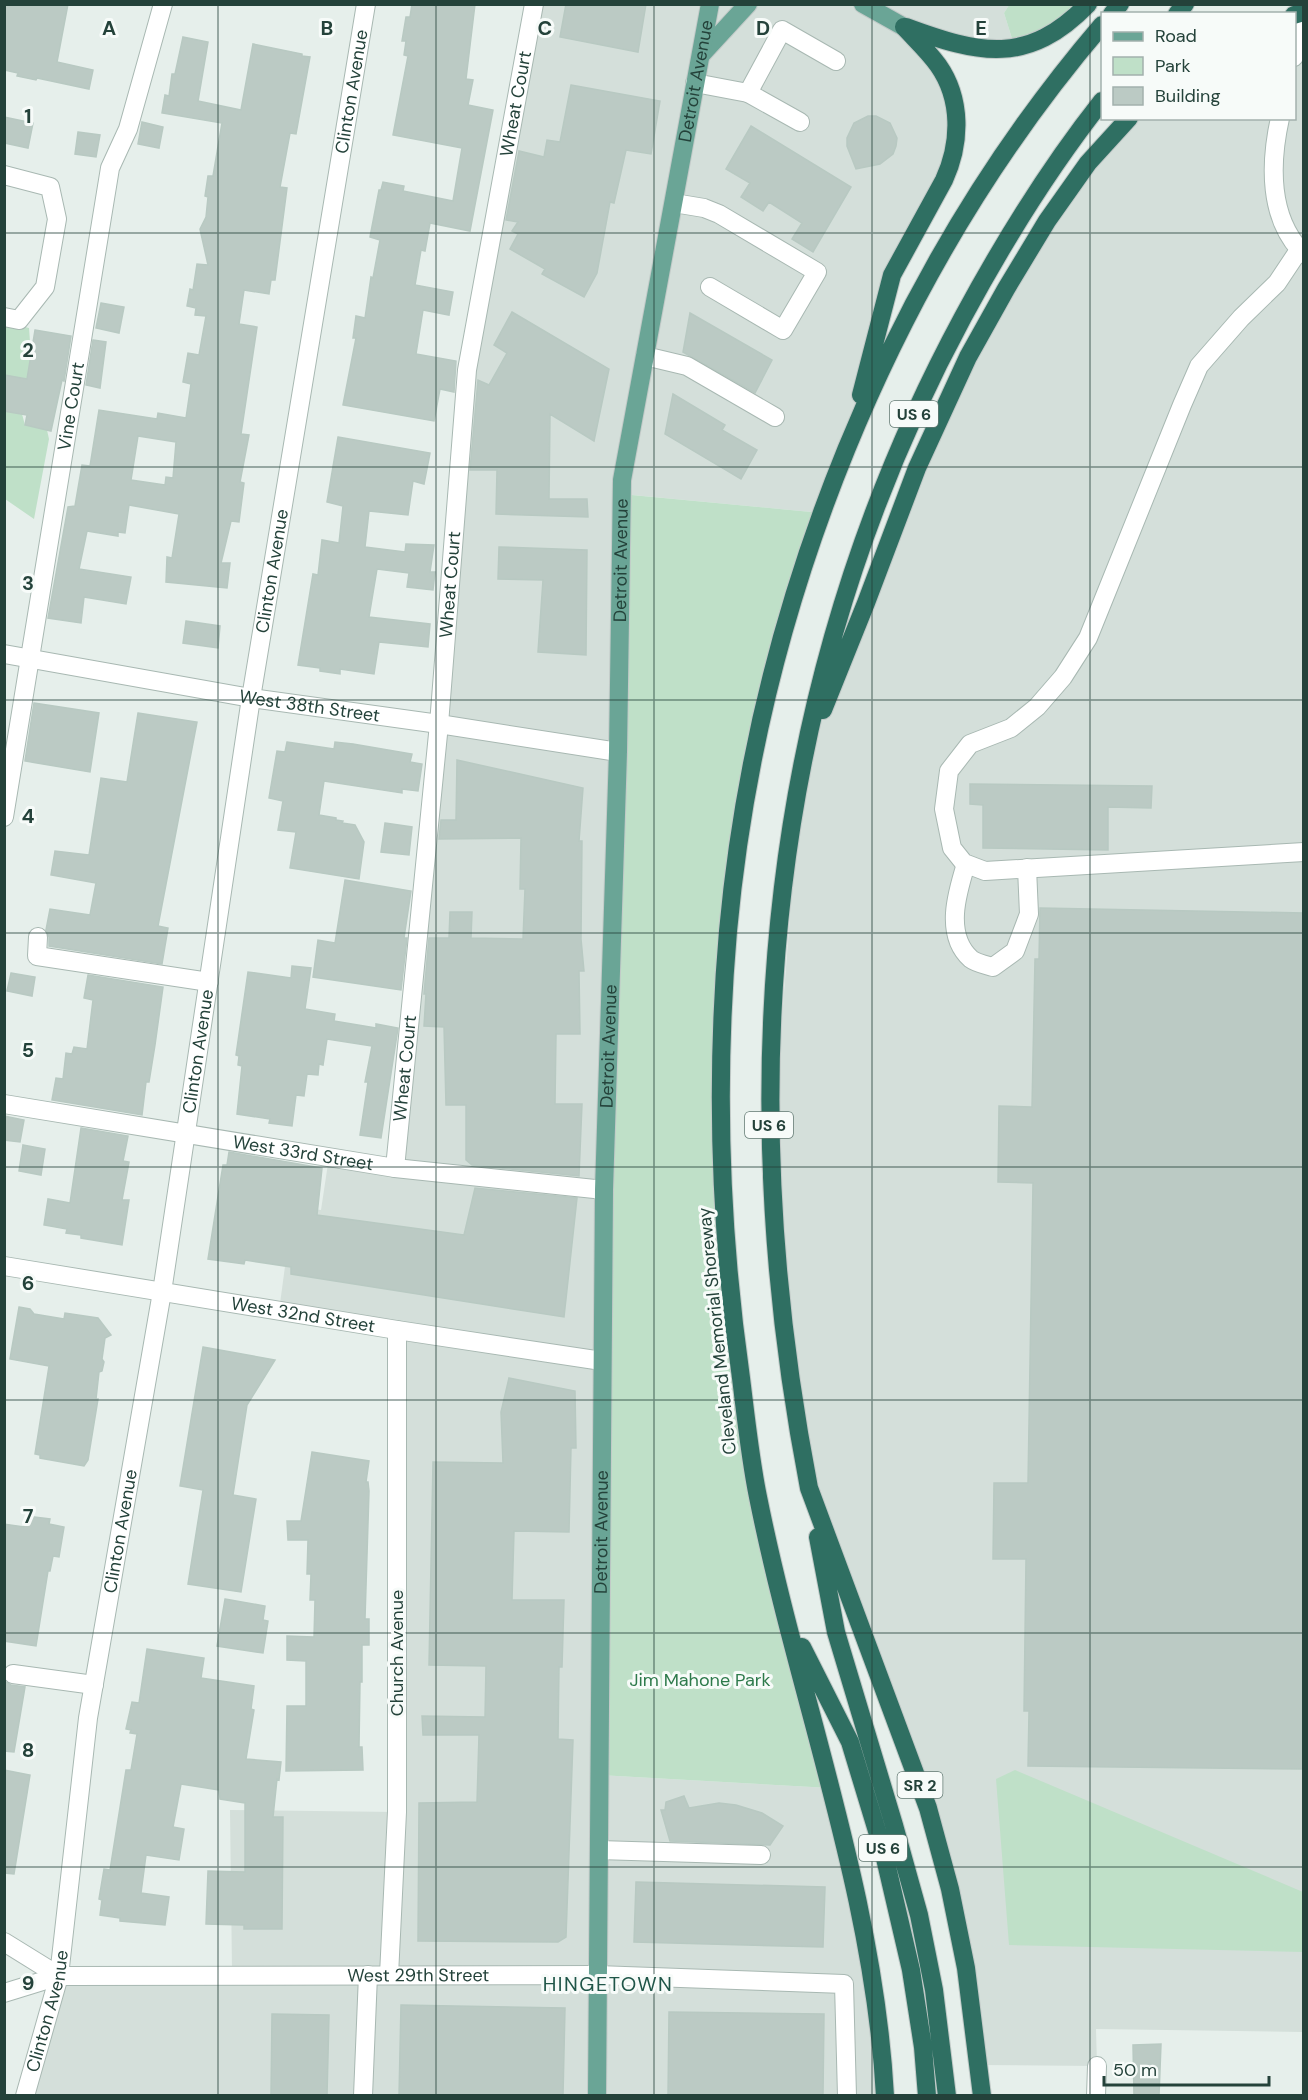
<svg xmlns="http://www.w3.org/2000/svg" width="1308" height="2100" viewBox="0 0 1308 2100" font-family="'DM Sans',sans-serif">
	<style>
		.built { fill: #d4dfda }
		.green { fill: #bfe0c8 }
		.building { fill: #bbcac4; stroke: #b8c9c2; stroke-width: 1.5; fill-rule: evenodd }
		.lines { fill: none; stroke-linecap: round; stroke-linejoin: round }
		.minor-casing { stroke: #a8b8b2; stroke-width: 20 }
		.major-casing { stroke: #c2cac8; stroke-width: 20 }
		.highway-casing { stroke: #c2cac8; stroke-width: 20 }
		.minor { stroke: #fff; stroke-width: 18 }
		.major { stroke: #6aa596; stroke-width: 18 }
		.highway { stroke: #2f6f62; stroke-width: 18 }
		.grid { fill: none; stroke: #24423a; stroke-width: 1.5; stroke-opacity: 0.55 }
		.labels { text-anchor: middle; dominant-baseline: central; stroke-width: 6; stroke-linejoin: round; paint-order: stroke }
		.shield { fill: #f7fbf9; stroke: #637a73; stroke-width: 1.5 }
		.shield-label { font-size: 16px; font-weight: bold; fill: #24423a }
		.street-label { font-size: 18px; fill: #24423a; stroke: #f7fbf9 }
		.park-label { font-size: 18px; fill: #2d7a4b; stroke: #f7fbf9 }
		.neighbourhood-label { font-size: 20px; letter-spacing: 1.5px; fill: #1f5548; stroke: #f7fbf9 }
		.grid-label { font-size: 20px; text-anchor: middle; font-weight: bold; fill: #24423a; stroke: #f7fbf9; stroke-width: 6; stroke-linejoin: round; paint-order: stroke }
	</style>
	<rect width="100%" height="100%" fill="#e6efeb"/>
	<path class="built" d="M534,5H1009L1004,13L1015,48L906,27L931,55L957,139L892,275L846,452L822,513L622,494L599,1775L830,1788L885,2095L25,2096L59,1976L232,1971L230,1810L396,1812L397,1330L279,1311L293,1207L321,1210L329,1157L395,1168L467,370Z
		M1303,12V2032L1096,2029L1097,2066L978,2065L950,1889L809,1488L771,1160L802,762L987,321L1129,119L1294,118L1295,15Z"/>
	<path class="green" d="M1009,5H1088L1015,48L1004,13Z
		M5,322L29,328L31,355L58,359L29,380L5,375Z
		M4,411L22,414L25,425L47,430L49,439L34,519L5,499Z
		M621,494L822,513L739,844L720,1128L752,1464L830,1788L599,1775Z
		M1015,1770L1303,1892V1952L1009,1945L996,1779Z"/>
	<path class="building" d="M4,4H68L57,62L93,70L89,89L37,78L36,80L17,76L18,73L4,70Z
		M412,4H475L466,79L473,80L468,105L493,110L470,231L430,223L425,251L421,250L415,285L453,292L449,315L423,310L416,354L456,361L454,392L440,389L434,421L343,405L356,338H353L356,316L365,318L371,277L373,278L380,240L370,237L379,190H381L383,182L404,186L403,191L453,201L462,148L393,135L408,56L404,55L406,41H402L406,17H410Z
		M566,4H646L638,52L560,37Z
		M183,37L208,42L198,101L241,110L253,44L302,54V56L310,57L296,134L290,133L280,187L287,188L275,280H271L269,294L244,290L239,324L257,327L241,434L249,435L240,482L244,483L239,522L231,521L221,563H230L227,588L166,582L167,557L172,558L179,514L129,505L125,533L118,532V536L87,531L79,569L131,577L126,604L84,597L81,623L48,618L68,507L75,506L82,465L90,466L99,410L157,419L158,413L186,418L191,384L183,382L188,353L199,355L206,316L195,315L196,308L187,306L190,289L193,290L197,264L208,265L200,229L206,217L208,197L205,196L208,176H213L222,123L162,113L165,95L169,96L172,74H175ZM138,436L176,442L173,478L166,477L165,485L131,480Z
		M571,85L660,101L651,154L626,150L614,203L610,202L597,273L584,297L542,274L545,269L510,249L518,234L512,231L518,222L506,220L519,151L544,157L547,140L560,142Z
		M868,116H876L890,123L897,138L896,146L893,154L880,164L856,169L847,146V138L854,123Z
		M4,117L33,123L28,148L4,143Z
		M142,122L163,127L159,148L138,144Z
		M751,126L851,187L813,252L792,239L802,223L769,202L763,211L741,197L750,183L726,169Z
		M78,132L100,135L96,157L75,154Z
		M101,303L124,307L119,333L96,328Z
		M512,312L609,369L594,441L550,414L549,499H587L588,517L496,514L497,470H470L478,380L489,385L507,353L494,345Z
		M690,313L772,360L755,393L683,352Z
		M35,330L71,336L64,381L62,380L51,431L25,425L27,415L4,411V375L27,379Z
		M93,340L106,342L100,388L86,385Z
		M673,394L725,425L722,430L757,450L741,479L665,434Z
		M338,437L430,453L424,484L413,481L408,515L369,511L365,547L405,552L406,544L434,545L430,572H435L433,590L407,587L409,573L377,569L369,617L430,624L428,647L379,642L374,674L340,669V674L320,671V668L298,665L313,574L318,575L322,540L339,543L343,506L327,502Z
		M499,547L587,550L586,655L538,652L543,580L498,579Z
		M186,621L220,626L218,648L183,643Z
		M34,703L99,713L90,772L25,761Z
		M138,713L197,722L158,926L168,928L162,964L49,946V937L46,930L50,909L90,915L96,883L51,875L55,851L89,855L101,778L127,782Z
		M287,742L334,749L335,742L353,744L412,754L410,762L422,764L418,791L402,789V793L324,781L319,815L336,818V820L343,821L342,823L355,825L364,842L359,879L290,868L296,832L278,830L283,801L269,798L277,751L285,752Z
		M457,760L583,788L579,841H582L581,939L584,971H579L580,1034H556L555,1104H582L579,1176L472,1165L466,1160V1105H446L444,1027L424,1026L426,994H424L429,938H449L450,912H472L471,938L523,939L525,889H520L521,838L439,839L441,820H456Z
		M970,784L1152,786L1151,808L1108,807V850L983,848V805L970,804Z
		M385,823L412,827L409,855L381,852Z
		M345,880L411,891L404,938H407L401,990L313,977L318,940L335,943Z
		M1040,908L1304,913V1769L1028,1766L1029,1711H1024L1026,1559H993L994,1483H1028L1033,1183L998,1182L999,1106L1032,1107L1035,959H1039Z
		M292,966L311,968L305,1009L335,1014L334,1021L376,1028V1024L398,1028L381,1138L360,1135L368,1082H365L372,1046L327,1039L323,1065L319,1064L318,1075L307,1074L304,1096L296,1095L292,1126L269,1123L270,1119L237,1114L242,1066L238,1065L239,1056L236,1055L248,972L291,978Z
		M11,973L35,977L32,996L7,991Z
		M88,975L163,987L155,1045L149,1082H146L142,1115L52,1100L56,1078L63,1079L66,1053L72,1054L74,1047L87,1049L93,1000L84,998Z
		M4,1116L24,1120L20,1142L4,1140Z
		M81,1128L128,1136L123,1161L129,1162L122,1200H129L122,1245L81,1238V1235L66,1233L67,1229L44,1225L48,1199L70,1203Z
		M23,1145L45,1149L41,1175L19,1171Z
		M229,1152L322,1168L317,1215L464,1235L475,1188L577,1198L564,1317L291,1274V1267L245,1260L244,1264L208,1259L223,1165H227Z
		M19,1307L30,1309L34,1314L64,1319L65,1313L98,1318L111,1335L105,1338L102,1359L104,1362L102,1371L99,1372L96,1399H98L88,1460L84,1466L40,1458V1455L35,1454L49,1366L10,1359Z
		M203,1347L275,1360L247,1405L233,1495L256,1499L241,1592L188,1584L203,1490L180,1486Z
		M509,1378L575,1391L576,1448H571L569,1532L514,1531L512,1600H564L562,1667H559L558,1739L573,1740L566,1937L558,1942L418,1941L419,1803L477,1802L479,1735H423L422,1716L485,1717L486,1666L429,1665L433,1462L503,1463L501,1412Z
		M312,1452L369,1461L366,1482H368L369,1491L365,1619H369V1645H362V1682H360L359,1747H362L363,1770L286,1771L287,1706H306V1661L287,1660V1636L314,1637L315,1600H310L311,1574H307L308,1540H288L287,1521H301Z
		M26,1516L50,1519L49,1524L64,1527L59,1557L53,1556L50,1571H48L36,1646L4,1641V1524L24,1527Z
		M225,1599L265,1606L263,1620L268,1621L263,1653L217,1646Z
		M147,1649L204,1658L201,1678L254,1686L251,1709L254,1710L246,1759L281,1762L279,1780L277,1779L273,1817H283L282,1929H244V1925L206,1924L208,1871L245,1872V1803L220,1799L219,1790L181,1784L173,1827L184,1829L179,1860L146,1855L141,1893L169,1897L165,1925L120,1921V1918L100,1915L102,1900L99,1899L104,1869L110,1870L126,1770H131L137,1734L130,1733L131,1730L126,1729L132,1702L139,1703Z
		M4,1681L11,1685L25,1687L14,1752L4,1751Z
		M4,1770L30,1775L14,1874L4,1873Z
		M684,1796L689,1808L719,1803L736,1805L762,1813L783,1826L770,1845L670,1841L661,1810H665L666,1802Z
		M636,1882L825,1887L823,1947L634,1942Z
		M401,2005L565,2008L563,2096H399Z
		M669,2012L824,2014L823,2096H668Z
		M272,2014L329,2015L327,2096H271Z
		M1161,2044L1159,2096H1134L1133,2045Z"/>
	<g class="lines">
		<g class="minor-casing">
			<g id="minor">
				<path d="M1294,57L1304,20"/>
				<path d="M695,83L748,93L800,122"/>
				<path d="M748,93L782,30L836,61"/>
				<path d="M1280,118C1270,163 1268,219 1304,254"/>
				<path d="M4,175L50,187L57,219L45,287L19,320L4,317"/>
				<path d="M674,203L704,208L719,214L817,272L783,330L710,287"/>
				<path d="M1299,250L1277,283L1241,318L1199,366L1182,405L1088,638L1063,677L1037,707L1011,728L970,744L949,771L944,809L952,848L964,863L985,871L1304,852"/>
				<path d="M645,356L687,366L775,417"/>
				<path id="s1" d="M4,654L251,698L439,724L618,752"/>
				<path id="s2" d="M4,817L110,168L128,129L163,4"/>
				<path d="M966,864C957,893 944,935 971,959C976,963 986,965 993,967L1015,951L1029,914L1027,868"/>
				<path d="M38,937L37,956L209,982"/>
				<path id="s3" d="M4,1104L395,1168L604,1190"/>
				<path id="s4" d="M395,1168L439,724L467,370L534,4"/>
				<path id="s5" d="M4,1266L397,1330L602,1361"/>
				<path d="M13,1674L94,1685"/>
				<path d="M599,1850L761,1855"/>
				<path id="s6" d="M4,1942L59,1976L597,1975L844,1984L847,2096"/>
				<path d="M389,1975L397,1812V1330"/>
				<path d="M4,1993L59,1976"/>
				<path id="s7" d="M25,2096L59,1976L88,1718L162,1292L251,698L366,4"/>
				<path d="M363,2096L368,1975"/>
				<path d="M1096,2096L1097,2066"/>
			</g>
		</g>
		<g class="major-casing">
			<g id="major">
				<path d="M863,4L904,27"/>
				<path d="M702,54L748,4"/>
				<path id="s8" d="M597,2096L604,1190L618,752L622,480L710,4"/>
			</g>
		</g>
		<g class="highway-casing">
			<path id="highway" d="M1112,14L1120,4
				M1177,14L1185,4
				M1294,15L1304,12
				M906,27C979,54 1028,66 1088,4
				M861,395L892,275L944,180C961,143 962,99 938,65C928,51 915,39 904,27
				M823,710L866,603L917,468L968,357L1006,289L1047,221L1088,163L1129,118
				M818,1537L836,1632L894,1825L919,1915L934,1990L947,2096
				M802,1647L850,1742L884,1854L911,1970L923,2047L927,2096
				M885,2096C874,1891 798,1697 758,1497C750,1458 746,1418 741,1378C720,1231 715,1080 728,931C758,605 889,274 1102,25
				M982,2096L966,1968L950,1889L928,1808L809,1488C731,1085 766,682 963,317C1004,241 1049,168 1102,101"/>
		</g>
		<use href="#minor" class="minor"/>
		<use href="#major" class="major"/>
		<use href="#highway" class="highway"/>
	</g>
	<path class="grid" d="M218,4V2096M436,4V2096M654,4V2096M872,4V2096M1090,4V2096M4,233H1304M4,467H1304M4,700H1304M4,933H1304M4,1167H1304M4,1400H1304M4,1633H1304M4,1867H1304"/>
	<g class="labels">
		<g class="shield">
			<rect x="890" y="401" width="48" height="26" rx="4.5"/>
			<rect x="745" y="1112" width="48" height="26" rx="4.5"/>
			<rect x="897.5" y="1772" width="45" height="26" rx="4.5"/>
			<rect x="859" y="1835" width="48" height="26" rx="4.5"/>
		</g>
		<g class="shield-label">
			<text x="914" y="414">US 6</text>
			<text x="769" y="1125">US 6</text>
			<text x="920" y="1785">SR 2</text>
			<text x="883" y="1848">US 6</text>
		</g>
		<g class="street-label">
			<text stroke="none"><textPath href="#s8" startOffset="2022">Detroit Avenue</textPath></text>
			<text stroke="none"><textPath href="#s7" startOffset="2032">Clinton Avenue</textPath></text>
			<text stroke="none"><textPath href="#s4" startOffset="1072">Wheat Court</textPath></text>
			<text stroke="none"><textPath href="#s2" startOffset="416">Vine Court</textPath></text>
			<text stroke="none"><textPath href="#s8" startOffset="1536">Detroit Avenue</textPath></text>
			<text stroke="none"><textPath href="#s7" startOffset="1546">Clinton Avenue</textPath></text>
			<text stroke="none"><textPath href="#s4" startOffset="586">Wheat Court</textPath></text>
			<text stroke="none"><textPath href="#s1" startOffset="310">West 38th Street</textPath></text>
			<text stroke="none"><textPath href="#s8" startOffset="1050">Detroit Avenue</textPath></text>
			<text stroke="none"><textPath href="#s7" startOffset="1060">Clinton Avenue</textPath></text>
			<text stroke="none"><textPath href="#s4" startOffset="100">Wheat Court</textPath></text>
			<text stroke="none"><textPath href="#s3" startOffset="303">West 33rd Street</textPath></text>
			<text stroke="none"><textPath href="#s5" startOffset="303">West 32nd Street</textPath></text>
			<text transform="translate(717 1331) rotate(-96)">Cleveland Memorial Shoreway</text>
			<text stroke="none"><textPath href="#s7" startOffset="574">Clinton Avenue</textPath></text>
			<text stroke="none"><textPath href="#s8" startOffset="564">Detroit Avenue</textPath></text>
			<text transform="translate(397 1653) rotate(-90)">Church Avenue</text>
			<text stroke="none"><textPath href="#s6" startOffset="424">West 29th Street</textPath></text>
			<text stroke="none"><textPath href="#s7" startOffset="88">Clinton Avenue</textPath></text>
		</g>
		<g class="park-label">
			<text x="700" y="1680">Jim Mahone Park</text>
		</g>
		<g class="neighbourhood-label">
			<text x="608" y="1984">HINGETOWN</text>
		</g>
	</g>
	<g class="grid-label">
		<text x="109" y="35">A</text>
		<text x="327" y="35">B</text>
		<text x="545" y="35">C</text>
		<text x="763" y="35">D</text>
		<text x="981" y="35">E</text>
		<text x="28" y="123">1</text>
		<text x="28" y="357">2</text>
		<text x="28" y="590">3</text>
		<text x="28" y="823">4</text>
		<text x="28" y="1057">5</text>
		<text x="28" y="1290">6</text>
		<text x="28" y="1523">7</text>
		<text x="28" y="1757">8</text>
		<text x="28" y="1990">9</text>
	</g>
	<rect width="1308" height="2100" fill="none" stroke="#24423a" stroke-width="12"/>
	<rect x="1101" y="12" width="195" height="108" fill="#f7fbf9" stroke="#a3b1ad" stroke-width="1.5"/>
	<rect x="1113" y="32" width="30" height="9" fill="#6aa596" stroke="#a3b1ad" stroke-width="1.5"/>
	<text x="1155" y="42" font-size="18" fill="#24423a">Road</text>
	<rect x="1113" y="57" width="30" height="18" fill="#bfe0c8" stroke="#a3b1ad" stroke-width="1.5"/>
	<text x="1155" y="72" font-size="18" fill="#24423a">Park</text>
	<rect x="1113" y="87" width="30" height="18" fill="#bbcac4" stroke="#a3b1ad" stroke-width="1.5"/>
	<text x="1155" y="102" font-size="18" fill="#24423a">Building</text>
	<path d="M1104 2076v9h165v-9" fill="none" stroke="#24423a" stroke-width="3"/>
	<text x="1113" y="2076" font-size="18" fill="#24423a" stroke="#f7fbf9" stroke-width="4.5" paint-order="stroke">50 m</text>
</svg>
